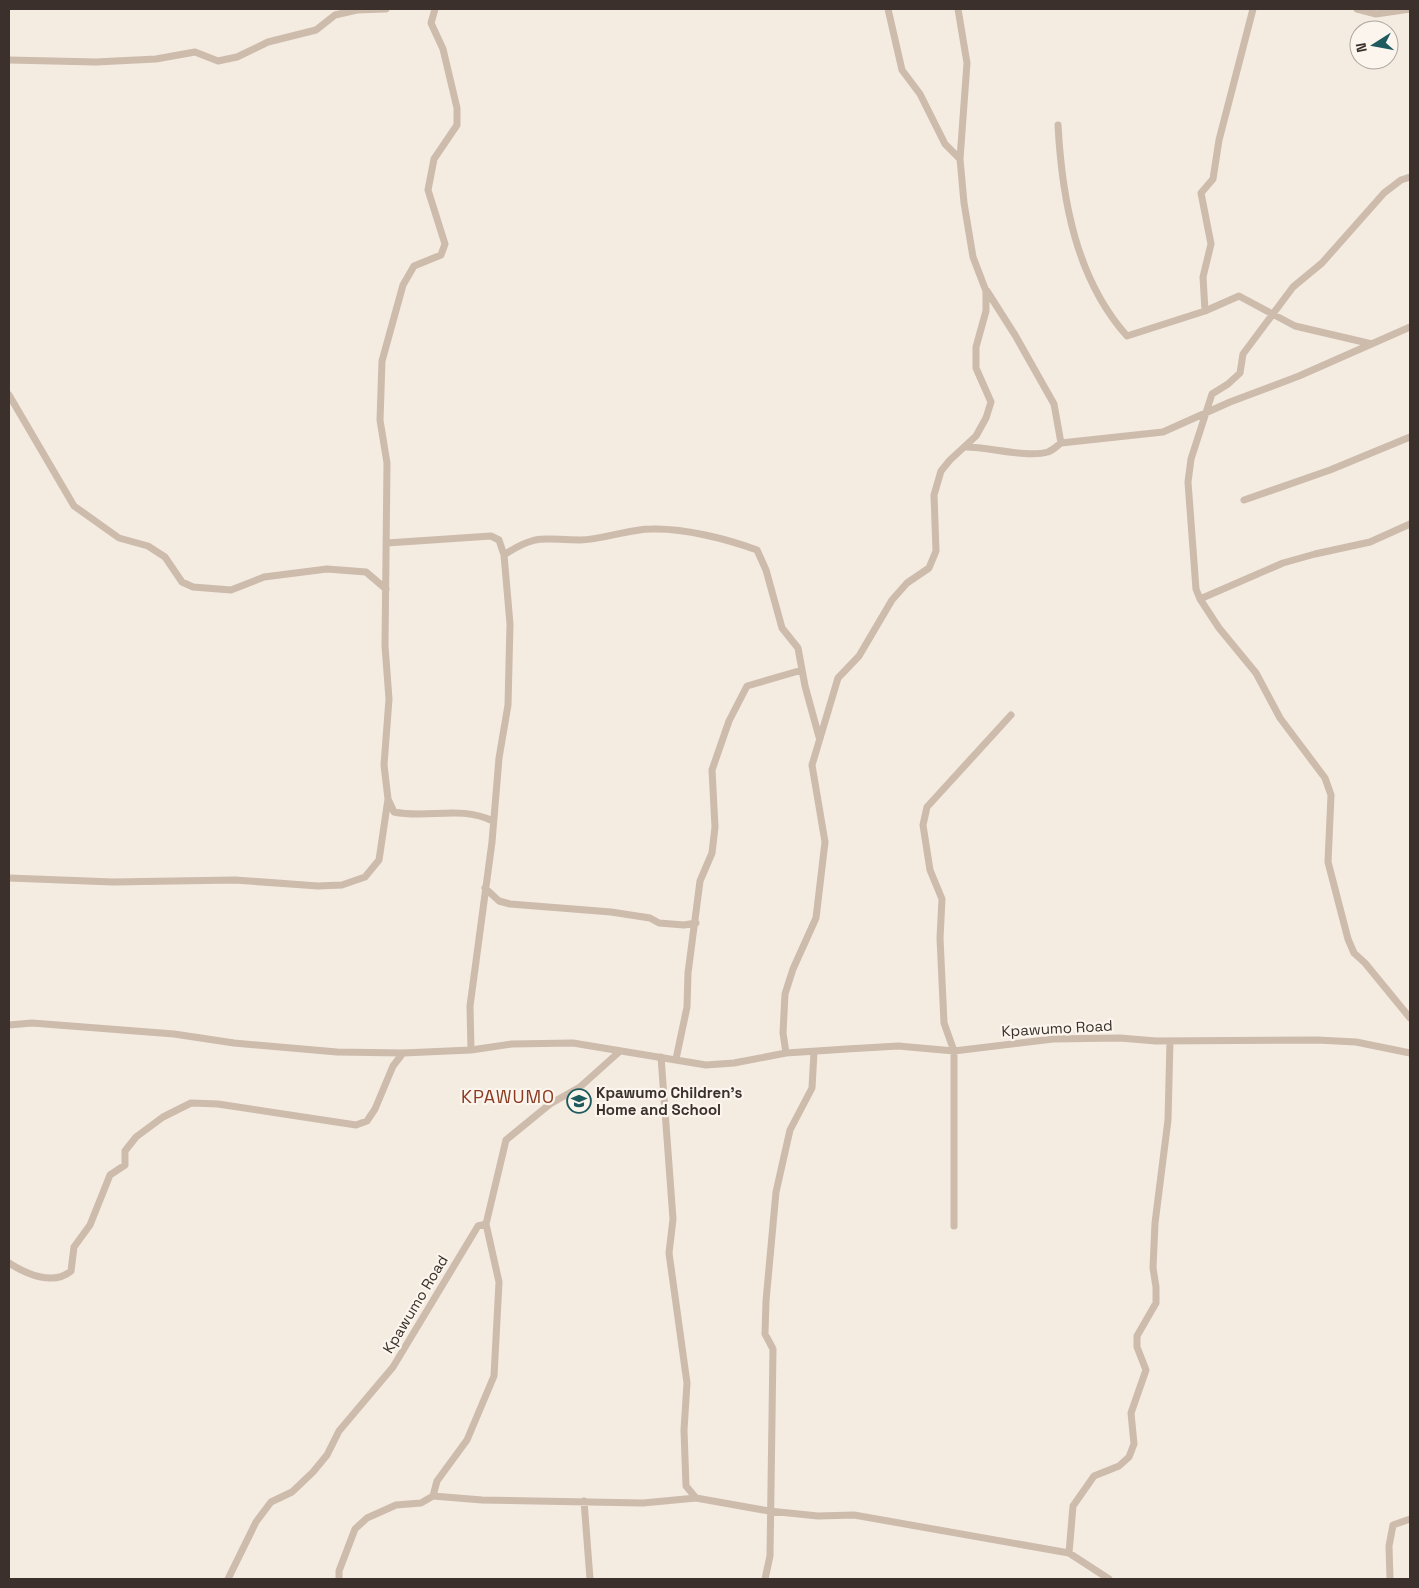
<svg xmlns="http://www.w3.org/2000/svg" width="1419" height="1588" viewBox="0 0 1419 1588" font-family="'Space Grotesk',sans-serif">
	<style>
		.lines { fill: none; stroke-linecap: round; stroke-linejoin: round }
		.minor { stroke: #cdbbac; stroke-width: 7 }
		.labels { text-anchor: middle; dominant-baseline: central; stroke-width: 4.5; stroke-linejoin: round; paint-order: stroke }
		.street-label { font-size: 15px; fill: #3b302b; stroke: #fbf5ee }
		.poi-label { font-size: 15px; font-weight: bold; fill: #3b302b; stroke: #fbf5ee; text-anchor: start }
		.quarter-label { font-size: 18px; letter-spacing: 1px; fill: #8c3b22; stroke: #fbf5ee }
	</style>
	<rect width="100%" height="100%" fill="#f4ebe1"/>
	<g class="lines">
		<path class="minor" d="M435,9L431,23L443,49L457,108V125L434,159L428,190L445,244L441,255L414,266L403,285L382,361L380,420L387,463L385,646L389,699L384,765L388,799L394,812C428,819 460,805 493,821
			M888,9L902,70L920,94L945,144L960,159
			M1357,9L1376,14L1410,9
			M9,60L96,62L156,59L195,52L218,61L237,57L268,42L316,30L335,15L357,10L386,9
			M1058,125C1062,199 1076,279 1127,336L1205,311L1239,296L1295,326L1372,344
			M1410,177L1401,180L1384,193L1322,263L1293,287L1243,354L1240,373L1228,384L1212,394L1191,459L1188,482L1196,589L1200,599L1219,628L1256,673L1280,718L1325,778L1331,795L1328,862L1348,939L1354,953L1365,963L1410,1018
			M987,291L1015,335L1054,404L1061,443
			M1205,311L1203,277L1211,244L1201,193L1213,179L1219,140L1253,9
			M9,395L74,506L119,538L148,546L165,557L182,582L193,587L231,590L264,577L327,569L366,572L386,589
			M966,447C989,447 1027,458 1048,452C1053,450 1057,446 1061,443L1163,432L1230,402L1299,376L1410,327
			M1244,500L1330,470L1410,437
			M387,543L491,536L499,540L504,555L510,624L508,705L499,758L492,842L470,1006L471,1050
			M504,555C537,533 543,540 580,540C602,540 628,529 652,529C684,528 727,539 757,550L766,570L782,628L798,648L805,686L819,737
			M1200,599L1283,563L1315,554L1370,542L1410,524
			M9,878L113,882L235,880L318,886L342,885L365,877L379,860L388,799
			M485,888L499,901L510,904L611,912L650,918L659,923L684,925L696,923
			M9,1025L32,1023L174,1034L234,1043L337,1052L403,1053L471,1050L512,1044L573,1043L706,1065L734,1063L786,1053L847,1049L898,1046L954,1051L1053,1039L1120,1038L1156,1041L1317,1040L1356,1042L1410,1053
			M786,1053L783,1033L785,994L793,969L816,918L825,842L812,765L838,678L859,656L892,600L907,583L929,568L936,551L934,495L941,471L950,460L976,436L986,418L991,402L976,368V347L986,311V291L973,257L964,203L960,159L967,63L958,9
			M661,1057L673,1219L669,1253L687,1383L684,1430L686,1486L696,1498
			M676,1059L687,1007L688,973L700,881L712,853L715,827L712,770L729,721L747,686L802,670
			M954,1226V1051L944,1023L940,938L942,899L930,870L923,825L927,807L1011,715
			M9,1263C26,1274 53,1286 71,1271L74,1247L90,1225L110,1175L125,1165V1151L136,1137L163,1117L191,1103L218,1104L356,1125L367,1121L375,1109L393,1066L403,1053
			M433,1496L482,1500L643,1503L696,1498L769,1511L818,1516L854,1515L1069,1553L1109,1579
			M584,1501L590,1579
			M1069,1553L1073,1506L1094,1476L1119,1466L1129,1457L1134,1444L1131,1413L1146,1370L1137,1347V1336L1156,1303V1287L1153,1268L1155,1223L1168,1120L1170,1041
			M228,1579L256,1522L271,1502L292,1492L313,1472L327,1455L339,1431L393,1367L478,1226L486,1224L506,1140L550,1104L580,1087L619,1052
			M339,1579V1571L355,1529L367,1518L396,1505L421,1503L433,1496L437,1481L467,1440L494,1376L499,1282L486,1224
			M765,1579L770,1556L773,1349L765,1334L766,1301L776,1192L790,1130L812,1088L814,1052
			M1390,1579L1389,1546L1393,1525L1410,1519"/>
	</g>
	<defs>
		<g id="school-ring" transform="scale(1.25)"><circle r="9.5" fill="#fbf5ee" stroke="#1f5a5e" stroke-width="1.5"/><path d="M0-5L7-2L0 1L-7-2ZM-4 1L0 2.5L4 1V4Q0 6-4 4Z" fill="#1f5a5e"/></g>
	</defs>
	<g fill-rule="evenodd">
		<use href="#school-ring" x="579" y="1101"/>
	</g>
	<g class="labels">
		<g class="street-label">
			<text transform="translate(1057 1028) rotate(-3)">Kpawumo Road</text>
			<text transform="translate(415 1304) rotate(-59)">Kpawumo Road</text>
		</g>
		<g class="poi-label">
			<text x="596" y="1092">Kpawumo Children’s<tspan x="596" dy="17">Home and School</tspan></text>
		</g>
		<g class="quarter-label">
			<text x="508" y="1096">KPAWUMO</text>
		</g>
	</g>
	<rect width="1419" height="1588" fill="none" stroke="#3b302b" stroke-width="20"/>
	<g transform="translate(1374 45) rotate(259)"><circle r="24" fill="#fbf5ee" stroke="#aea6a0"/>
	<path d="M0-4L9 19L0 12L-9 19Z" fill="#1f5a5e"/>
	<text y="-8" font-size="14" font-weight="bold" text-anchor="middle" fill="#3b302b">N</text>
	</g>
</svg>
